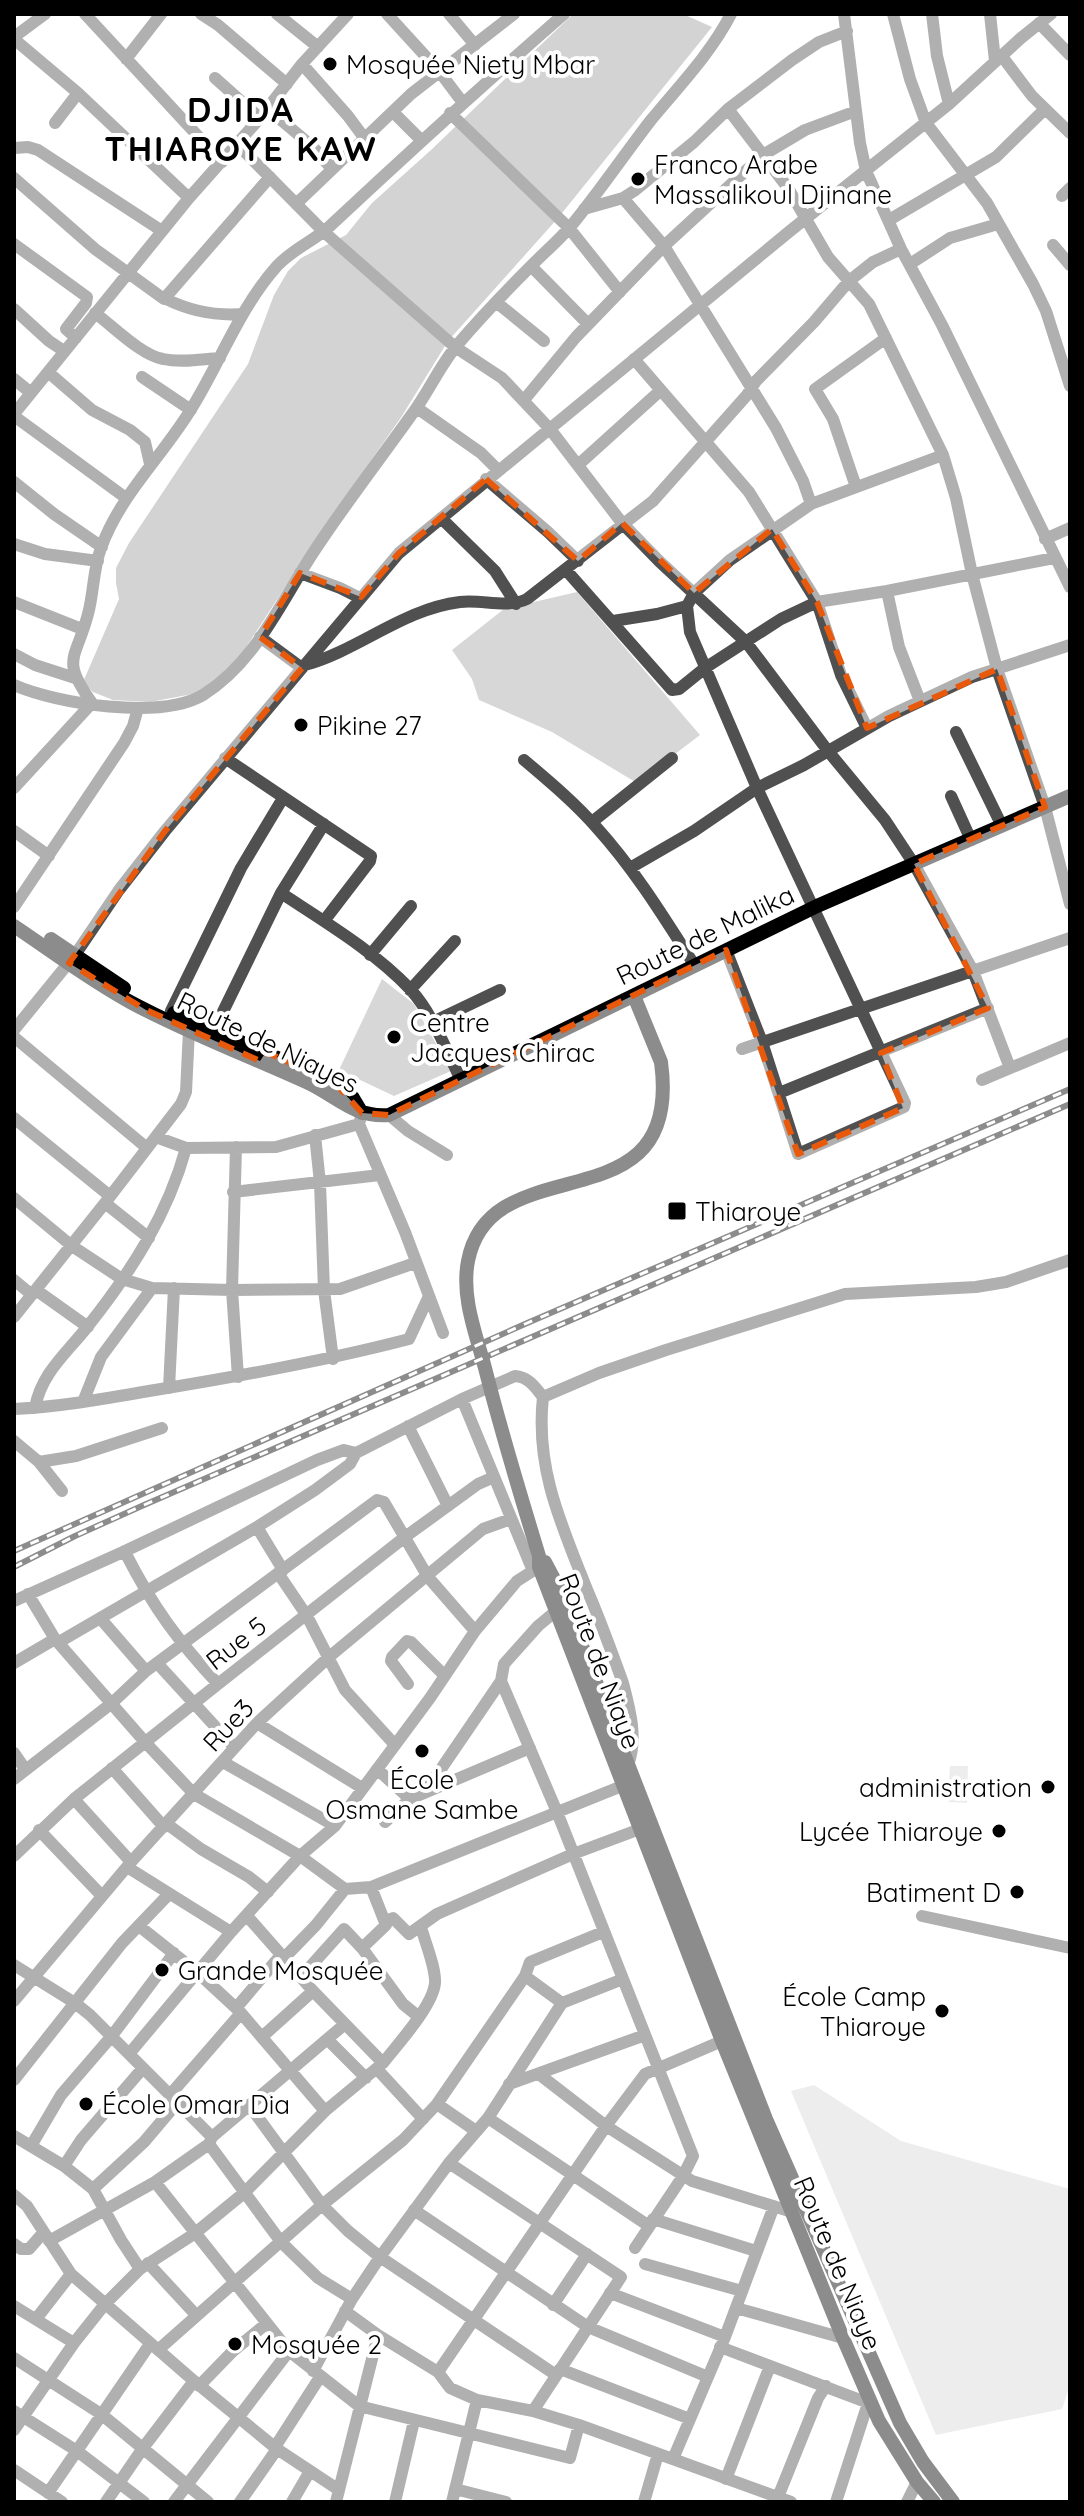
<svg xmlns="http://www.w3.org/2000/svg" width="1084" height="2516" viewBox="0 0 1084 2516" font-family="Quicksand,sans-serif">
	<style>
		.green { fill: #d7d7d7 }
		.water { fill: #9e9e9e }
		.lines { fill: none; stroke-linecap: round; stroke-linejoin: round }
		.minor { stroke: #505050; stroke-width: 12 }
		.major { stroke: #000; stroke-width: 14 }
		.rail-casing { stroke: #000; stroke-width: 6 }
		.rail { stroke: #fff; stroke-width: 3; stroke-dasharray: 9; stroke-linecap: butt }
		.marked { fill: none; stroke: #e8590c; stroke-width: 6; stroke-dasharray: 16 10; stroke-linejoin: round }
		.poi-dot { fill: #000; stroke: #fff; stroke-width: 3 }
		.labels { text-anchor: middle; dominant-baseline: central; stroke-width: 8; stroke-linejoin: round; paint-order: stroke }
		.poi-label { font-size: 26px; fill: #000; stroke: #fff; text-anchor: start }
		.street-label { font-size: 26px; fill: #000; stroke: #fff }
		.district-label { font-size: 34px; font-weight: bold; letter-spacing: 2px; fill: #000; stroke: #fff }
	</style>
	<rect width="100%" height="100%" fill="#fff"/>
	<path class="green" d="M577,592L700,735L637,783L552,732L479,700L472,679L452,650L504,609Z
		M382,979L414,1004L451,1071L394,1096L339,1070Z
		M950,1766H968L967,1803L948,1802Z
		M814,2085L901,2141L1070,2189V2385L1062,2409L936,2435L791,2091Z"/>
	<path class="water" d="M573,14H683L712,27L558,218L448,341L402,416L321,532L243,652L224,673L198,693L150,702L113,700L93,692L83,682L119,599L116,583V568L129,543L248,364L274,295L288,271L301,258L346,235L372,203L431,150Z"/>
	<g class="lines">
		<path class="minor" d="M85,14L222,162
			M201,14L218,25L287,84
			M277,14L318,47
			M387,14L439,71L463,103
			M449,14L475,45
			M844,14L860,143L866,171L901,249L942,325L1070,587
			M893,14L910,79L926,123L987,203L1033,284L1046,311L1070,386
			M932,14L937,56L949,104
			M990,14L995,61
			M1039,23L1070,55
			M14,37L45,14
			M14,39L78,93L189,198
			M1001,55L1032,96L1070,133
			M126,59L161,14
			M302,64L348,116L365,139
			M215,78L260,118
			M268,109L313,147L332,169
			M728,109L788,188L828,257L869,304L943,455L956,498L972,574L997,669L1045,807L1070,904
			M393,112L421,140
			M450,113L569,228L620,292
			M55,123L78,93
			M237,144L324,232L455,347L502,378L550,429L622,523L659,561L746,642L828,751L885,820L914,864L973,971L1010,1068
			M14,148L28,147L38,150L162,231
			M14,178L95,249L164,299L270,177
			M1062,196L1070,188
			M623,198L664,246L776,428L803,481L811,504
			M296,204L411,94L514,14
			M584,209L623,198L634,191L694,142L728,109L792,60L819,42L847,31
			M889,220L996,157L1044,110
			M14,244L87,297L86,303L66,329L76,338
			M1053,245L1070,265
			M910,264L950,238L998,224
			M531,266L588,324
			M166,299C190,311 216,316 243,314
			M496,302L544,341
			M14,309L49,341L64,351
			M95,313C114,327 141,355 163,359C182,363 202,359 220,358
			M634,359L749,492L817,602L841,675L867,728
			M48,372L92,410L130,430L145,442L150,464
			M142,377L191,410
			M14,379L31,393
			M524,400L576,337L664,246L763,155L805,130L856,111
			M417,408L481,453L498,470
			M14,414L189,198L260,118L302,64L348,14
			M14,416L126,498
			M578,465L661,390
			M486,479L548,532L578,561
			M14,482L54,514L102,547
			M856,487L833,419L815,389L886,338
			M441,518L495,571L516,604
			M1045,539L1070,528
			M14,544L45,554L98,561
			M566,570L672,690L679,689L705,668L781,619L817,602L887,591L1054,558
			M300,573L340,588L360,598
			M887,591L899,647L920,701
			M14,602L82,629
			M687,606L690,632L757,788L905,1103L904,1107L798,1154L762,1042L726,950
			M613,621L657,614L687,606L694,593L730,560L811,504L943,455
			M260,637L302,668
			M14,654L35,665L75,678
			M305,665C359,650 403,609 460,602C482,599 507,609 527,599L653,501L747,395L756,381L814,322L849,281L873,262L901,249
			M14,685C57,704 161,720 203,695C255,663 281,602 313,553C345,504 381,458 415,410C430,389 441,364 458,344C481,317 507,290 532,265C545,252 559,240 571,226C599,192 624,155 651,120C679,86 711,53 731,14
			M956,732L1002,826
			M225,758L371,856L370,861L324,921
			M524,760C550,782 575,803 597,828C635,870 665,919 695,966
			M14,788L92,703C60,658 76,660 88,614C94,592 93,569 101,548C121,493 164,455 193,406C221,360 241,306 277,266C294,248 314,241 330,226C407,154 485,83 564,14
			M951,796L971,840
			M592,822L672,758
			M14,831L49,856
			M630,868L694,831L757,788L804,765L889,716L972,677L1070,645
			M281,893C325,922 374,951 410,989C433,1014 446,1050 461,1080
			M14,907L124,743L133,726L138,708
			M370,955L411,906
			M410,990L455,941
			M171,1011L241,868L283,798
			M433,1022L500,990
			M14,1030L75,955L119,890L165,831L399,553L790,231L949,104L1021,38L1051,14
			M214,1030L281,893L324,824
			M14,1037L147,1148
			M742,1049L1070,938
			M982,1080L1070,1043
			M779,1093L988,1008
			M362,1113L359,1124L405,1232L443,1333
			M389,1115L408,1131L447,1155
			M14,1118L110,1196
			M315,1135L320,1183L324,1290L333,1359
			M156,1137L186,1148L276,1147L359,1124
			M236,1147L232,1290L238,1377
			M233,1192L380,1175
			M14,1198L72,1246L122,1279L152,1288L232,1290L340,1289L415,1263
			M105,1203L149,1238
			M14,1280L32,1295
			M36,1290L88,1327
			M14,1317L105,1203L181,1104L186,1092L189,1030
			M169,1388L174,1288
			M462,1399L533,1571
			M83,1402L101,1357L152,1288
			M35,1408C41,1373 67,1353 88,1326C131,1272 168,1214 186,1148
			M14,1409C61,1407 108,1398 155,1390C241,1376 325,1361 409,1339L429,1296
			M408,1426L448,1506
			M14,1441L39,1462L62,1491
			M39,1462L76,1456L162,1428
			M257,1527L283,1570
			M123,1552L317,1460L344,1450L356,1453
			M278,1573L307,1616L345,1690L395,1745
			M28,1594L55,1639L145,1742L194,1794L300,1856L345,1889L371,1887L622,1786
			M14,1601L123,1552L126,1554C153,1607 178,1641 218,1684
			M100,1618L146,1671
			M59,1642L257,1527L315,1490L350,1464L356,1453L462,1399L515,1376C529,1377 535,1387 543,1397
			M14,1663L55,1639
			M157,1663L234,1747
			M501,1681L557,1812L693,2156L683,2176L635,2248
			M408,1684L391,1661L392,1657L407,1641L411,1642L444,1675
			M257,1723L362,1788
			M14,1753L25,1769
			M223,1762L335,1826
			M628,1765C638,1739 630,1710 623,1683C612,1653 601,1622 588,1592C562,1526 535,1469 543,1397L599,1373L666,1350L845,1294L976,1287L1006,1282L1070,1260
			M112,1768L164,1827
			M377,1769L410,1799L530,1748
			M14,1779L112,1703L146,1671L377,1500L384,1502L428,1577L475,1631
			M426,1791L501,1681L504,1664L538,1626L556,1611
			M74,1799L131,1862
			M385,1822L410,1799
			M167,1824L201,1849L249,1877L268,1892
			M39,1830L102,1896
			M14,1856L74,1799L218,1684L405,1537L478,1484L494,1477
			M127,1867L231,1932
			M922,1916L1070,1948
			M385,1921L393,1918L409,1934L437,1914L573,1854L640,1829
			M139,1926L197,1972L236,2008
			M362,1948L386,1925L371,1887
			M284,1958L316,1925L345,1889
			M14,1965L75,2003L90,2015L212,2137L209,2144L281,2242L318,2278L352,2299
			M525,1976L562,2003
			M301,1977L344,1929L362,1948L403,2004L419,2017
			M14,2001L131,1862L257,1723L329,1657L483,1529L511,1519
			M241,2013L325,2111
			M263,2036L313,1991
			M328,2040L366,2078
			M129,2054L231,1932L300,1856L335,1826L430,1698L475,1631L517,1581L539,1567
			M383,2063C397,2045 433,2006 435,1983C436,1968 425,1942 421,1927
			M377,2069L423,2119
			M540,2075L606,2126L692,2181L789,2211
			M14,2080L122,1943L169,1894
			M509,2084L645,2035
			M169,2096L241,2013L236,2008L281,1955
			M437,2104L476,2131
			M249,2105L322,2205L348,2231L380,2257L556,2375
			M488,2118L649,2226
			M14,2136L64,2166L93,2189L121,2240L140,2269
			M212,2137L345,2024
			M31,2146L61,2095L111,2037L174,1953
			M449,2163L621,2277L533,2411
			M64,2166L81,2140L143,2068
			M155,2182L289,2351L359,2406L570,2458L579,2425
			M93,2189L144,2142L177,2103
			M14,2195L27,2206L71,2274L194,2381L277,2449L240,2502
			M414,2210L588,2327L708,2377
			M653,2219L756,2251
			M49,2241L155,2182L209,2144
			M14,2244L21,2249H29L43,2233
			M148,2263L196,2315
			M645,2264L742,2291
			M610,2293L725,2337
			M553,2305L587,2254
			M14,2306L74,2343
			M736,2308L843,2338
			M345,2311L378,2335L438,2372L450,2388L477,2400L533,2411L579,2425L791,2502
			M36,2319L71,2274
			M720,2347L871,2404
			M158,2350L322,2205L403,2140L437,2104L525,1976L530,1962L603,1932
			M14,2358L101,2414L208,2502
			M560,2369L690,2419
			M313,2371L352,2299L380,2257L449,2163L488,2118L562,2003L623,1979
			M438,2372L606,2126L645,2074L722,2041
			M199,2386L233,2351L266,2324
			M14,2411L77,2451L144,2502
			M14,2430L74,2343L105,2304L140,2269L194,2234L244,2193L325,2111L383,2063L313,1991L247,1916
			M275,2447L320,2377
			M277,2449L339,2490
			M673,2459L725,2337L774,2206
			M14,2470L62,2502
			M726,2479L770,2366
			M455,2489L506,2502
			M48,2493L150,2344
			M106,2502L143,2448L194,2381
			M174,2502L289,2351
			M292,2502L310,2471
			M336,2502L378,2335
			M395,2502L414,2421
			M452,2502L477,2400
			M644,2502L658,2454
			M776,2502L818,2398L826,2386
			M836,2502L868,2403
			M907,2502L917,2482"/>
		<path class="major" d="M14,926C53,952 91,981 132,1003C188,1033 249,1056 306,1082C337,1096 353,1118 389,1115L817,906L1070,796
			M51,939L124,988
			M634,996L661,1062C684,1231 491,1142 468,1261C461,1297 476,1334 485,1368C501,1431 520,1494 539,1556V1567L722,2041L843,2338L879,2421L917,2482L934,2502
			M174,1013L335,1083L353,1098L362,1113
			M545,1562L561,1592L766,2119L900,2423L923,2462L953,2502"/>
		<g class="rail-casing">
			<path id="rail" d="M14,1551L525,1324L1070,1089
				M14,1567L75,1536L144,1505L1070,1104"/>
		</g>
		<use href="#rail" class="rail"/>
	</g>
	<path d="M0 0H1084V2516H0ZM486,479L578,561L622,523L694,593L772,529L817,602L867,728L997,669L1045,807L914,864L988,1008L881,1053L903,1108L798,1154L726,950L389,1115L362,1113L335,1083L266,1052L260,1061L146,1010L69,963L165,831L302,668L260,637L300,573L361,597L399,553Z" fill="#fff" fill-opacity=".55" fill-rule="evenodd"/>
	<path class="marked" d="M486,479L578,561L622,523L694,593L772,529L817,602L867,728L997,669L1045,807L914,864L988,1008L881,1053L903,1108L798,1154L726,950L389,1115L362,1113L335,1083L266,1052L260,1061L146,1010L69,963L165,831L302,668L260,637L300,573L361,597L399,553Z"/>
	<g class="poi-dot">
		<circle cx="330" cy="64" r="8"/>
		<circle cx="638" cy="179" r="8"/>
		<circle cx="301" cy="725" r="8"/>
		<circle cx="394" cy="1037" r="8"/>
		<rect x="667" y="1201" width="20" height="20" rx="4"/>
		<circle cx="422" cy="1751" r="8"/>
		<circle cx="1048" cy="1787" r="8"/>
		<circle cx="999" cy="1831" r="8"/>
		<circle cx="1017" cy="1892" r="8"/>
		<circle cx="162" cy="1970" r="8"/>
		<circle cx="942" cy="2011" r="8"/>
		<circle cx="86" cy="2104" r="8"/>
		<circle cx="235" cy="2344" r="8"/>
	</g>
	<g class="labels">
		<g class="poi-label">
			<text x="346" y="64">Mosquée Niety Mbar</text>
			<text x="654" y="164">Franco Arabe<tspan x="654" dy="30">Massalikoul Djinane</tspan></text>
			<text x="317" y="725">Pikine 27</text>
			<text x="410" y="1022">Centre<tspan x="410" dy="30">Jacques Chirac</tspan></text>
			<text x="695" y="1211">Thiaroye</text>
			<text x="422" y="1779" text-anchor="middle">École<tspan x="422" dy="30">Osmane Sambe</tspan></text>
			<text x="1032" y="1787" text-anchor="end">administration</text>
			<text x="983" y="1831" text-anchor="end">Lycée Thiaroye</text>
			<text x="1001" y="1892" text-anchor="end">Batiment D</text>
			<text x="178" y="1970">Grande Mosquée</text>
			<text x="926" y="1996" text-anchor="end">École Camp<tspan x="926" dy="30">Thiaroye</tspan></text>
			<text x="102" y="2104">École Omar Dia</text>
			<text x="251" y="2344">Mosquée 2</text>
		</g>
		<g class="street-label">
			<text transform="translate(705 935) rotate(-26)">Route de Malika</text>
			<text transform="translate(268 1042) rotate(26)">Route de Niayes</text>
			<text transform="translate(236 1643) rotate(-38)">Rue 5</text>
			<text transform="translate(600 1661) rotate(69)">Route de Niaye</text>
			<text transform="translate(228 1725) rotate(-47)">Rue3</text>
			<text transform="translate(838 2263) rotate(67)">Route de Niaye</text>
		</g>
		<g class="district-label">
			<text x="241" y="109">DJIDA<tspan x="241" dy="39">THIAROYE KAW</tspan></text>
		</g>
	</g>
	<rect width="1084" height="2516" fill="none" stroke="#000000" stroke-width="32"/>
</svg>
